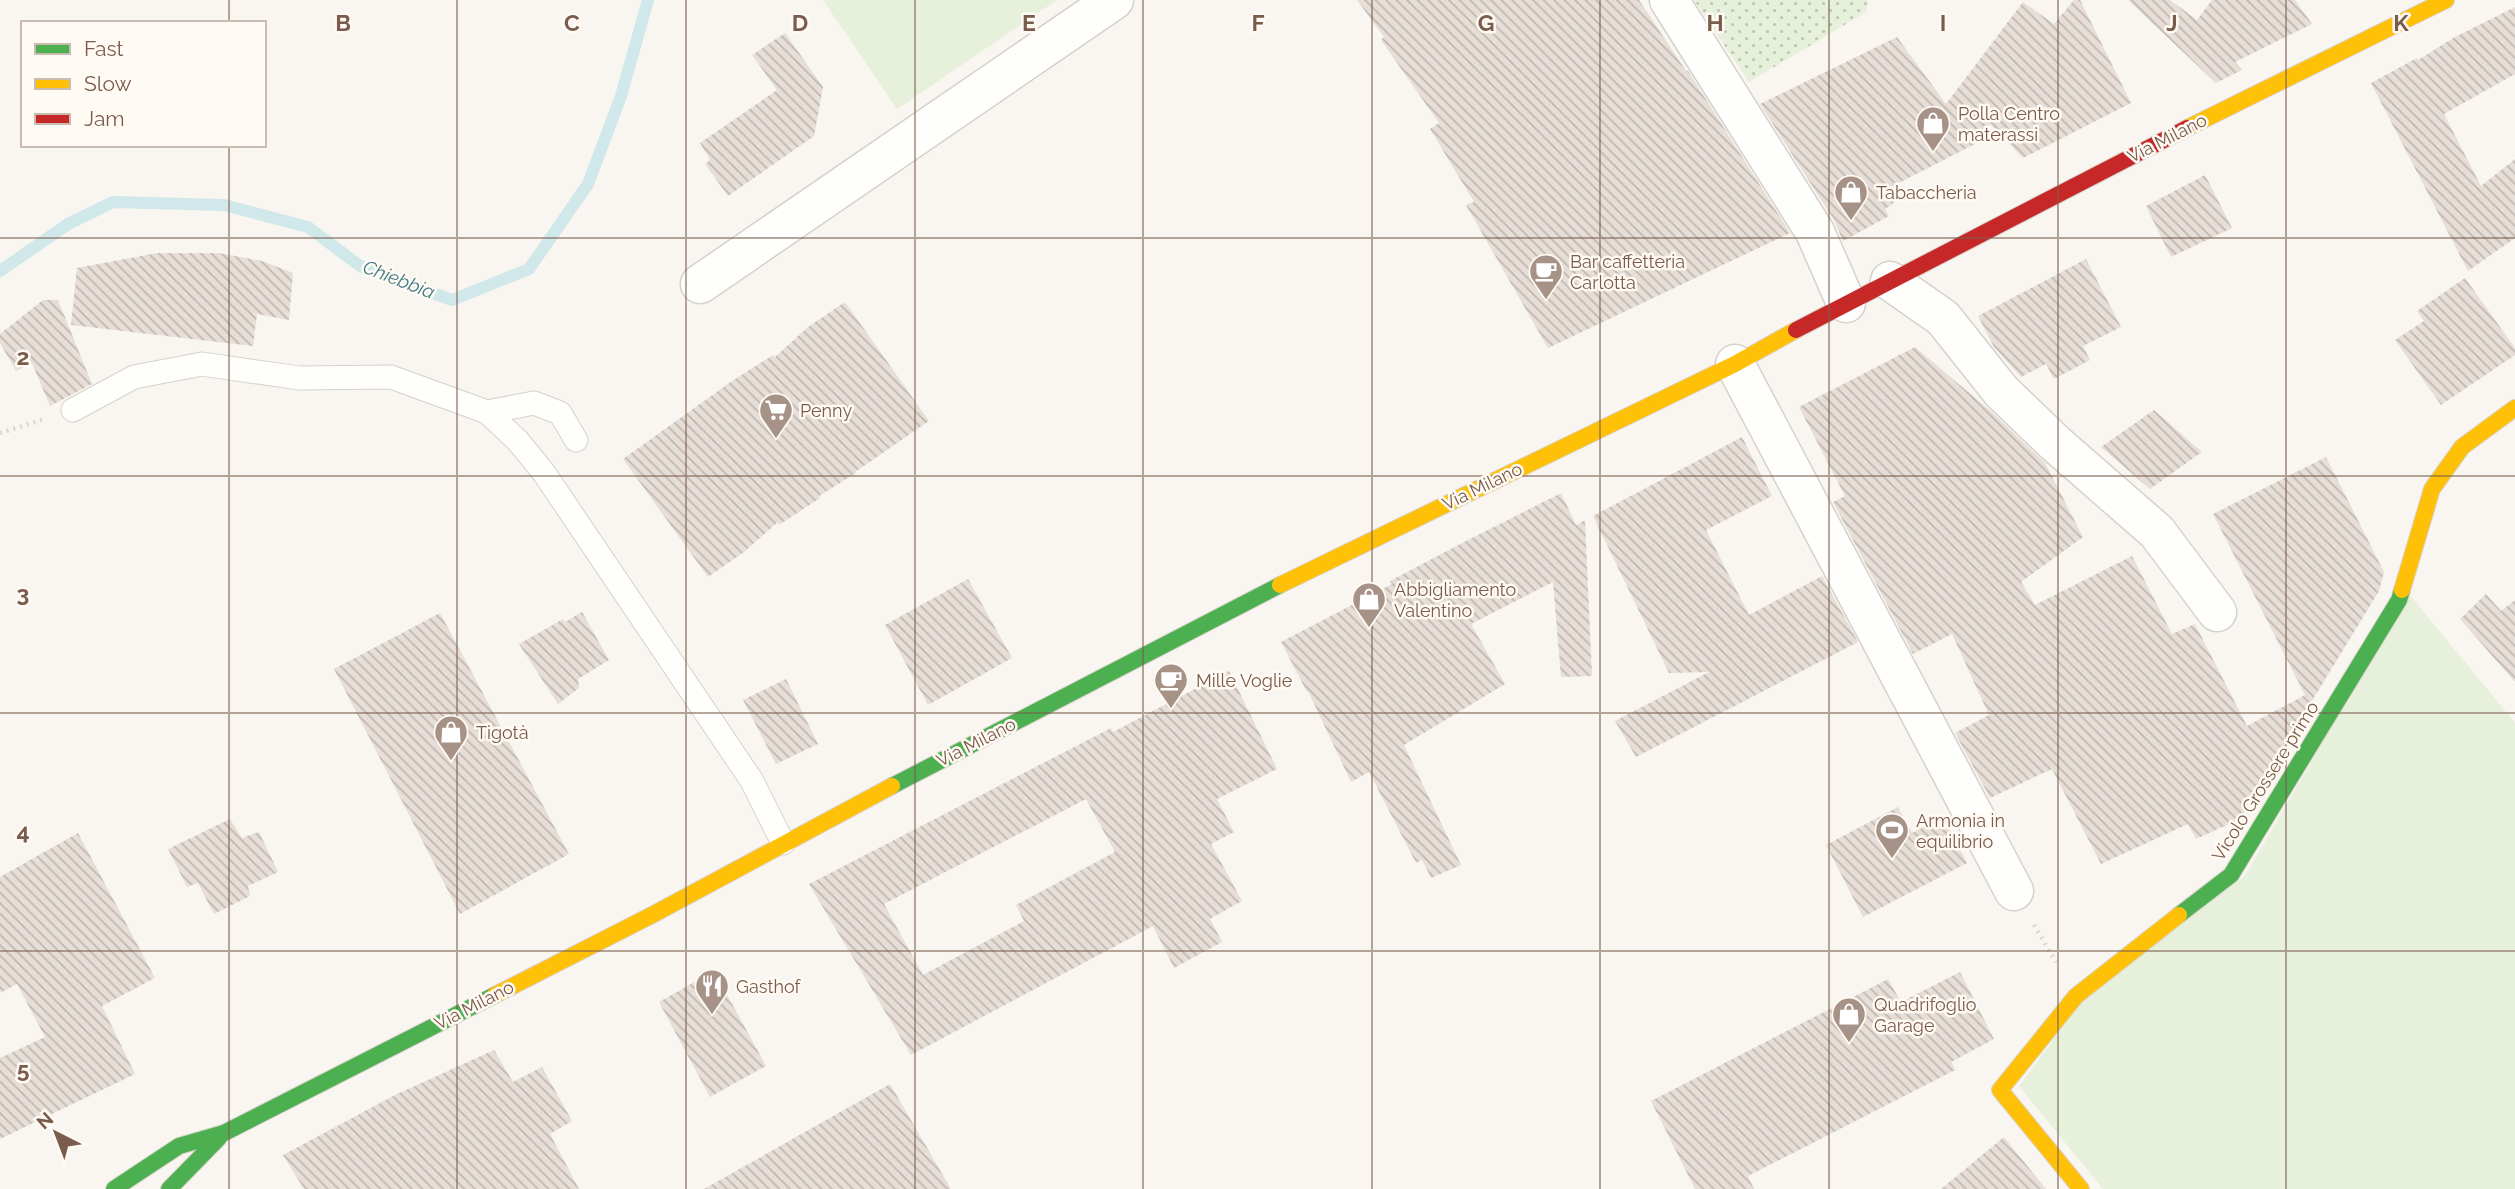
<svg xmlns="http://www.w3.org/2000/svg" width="2515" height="1189" viewBox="0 0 2515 1189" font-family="Raleway,sans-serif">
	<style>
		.green { fill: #e7f0db }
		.park { fill: url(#park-dots) }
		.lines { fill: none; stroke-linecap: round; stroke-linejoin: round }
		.stream { stroke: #d0e8ea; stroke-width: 12 }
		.building { fill: url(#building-back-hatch); fill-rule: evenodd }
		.lane-casing { stroke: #d7d1cb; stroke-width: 25 }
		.street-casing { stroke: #d7d1cb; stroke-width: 41 }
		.fast-casing { stroke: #d9d2cb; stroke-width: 18 }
		.slow-casing { stroke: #d9d2cb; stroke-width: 18 }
		.jam-casing { stroke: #d9d2cb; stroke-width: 18 }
		.path { stroke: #dcd5d0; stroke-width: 4.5; stroke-dasharray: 2 5; stroke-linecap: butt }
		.lane { stroke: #fefefd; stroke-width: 23 }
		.street { stroke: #fefefd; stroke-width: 38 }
		.fast { stroke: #4caf50; stroke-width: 16 }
		.slow { stroke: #ffc107; stroke-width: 16 }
		.jam { stroke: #c62828; stroke-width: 16 }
		.grid { fill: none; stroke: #7a5c4d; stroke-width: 2; stroke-opacity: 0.55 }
		.labels { text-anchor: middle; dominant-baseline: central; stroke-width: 5; stroke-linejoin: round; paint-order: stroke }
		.poi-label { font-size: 18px; fill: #7a5c4d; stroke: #fffaf3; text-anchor: start }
		.street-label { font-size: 18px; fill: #7a5c4d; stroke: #fffaf3 }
		.water-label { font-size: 19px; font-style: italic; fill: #437c86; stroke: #fffaf3 }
		.grid-label { font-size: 23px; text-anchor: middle; font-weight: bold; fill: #7a5c4d; stroke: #fffaf3; stroke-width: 5; stroke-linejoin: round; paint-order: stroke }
	</style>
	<defs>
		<pattern id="park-dots" width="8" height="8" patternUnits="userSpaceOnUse" patternTransform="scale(1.75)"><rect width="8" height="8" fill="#e7f0db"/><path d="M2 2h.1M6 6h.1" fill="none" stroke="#c0c6b4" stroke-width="1.8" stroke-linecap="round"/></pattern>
		<pattern id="building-back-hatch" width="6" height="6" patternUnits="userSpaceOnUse" patternTransform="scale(1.75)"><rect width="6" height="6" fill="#e6ded7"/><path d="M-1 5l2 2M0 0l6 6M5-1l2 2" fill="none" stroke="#bfb7b1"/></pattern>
	</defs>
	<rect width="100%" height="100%" fill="#f9f5f0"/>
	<path class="green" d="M823,0H1057L897,109Z
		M2409,594L2515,723V1189H2103L2019,1086L2085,997L2245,876Z"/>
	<path class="park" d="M1694,0H1868L1866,12L1749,82Z"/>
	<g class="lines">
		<path class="stream" d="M0,271L68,224L113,202L224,205L308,227L360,266L452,300L529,269L588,184L621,96L648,0"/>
	</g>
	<path class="building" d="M1357,0H1639L1686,71H1688L1790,233L1548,348L1466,205L1474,202L1430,129L1439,123L1381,40L1384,37Z
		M2074,0H2080L2131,103L2023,158L1990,124L1975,144L1887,189L1894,203L1885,209L1889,216L1843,241L1834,220L1760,104L1897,37L1946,104L2023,2L2054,24Z
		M2128,0H2170L2197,20L2212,0H2295L2312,24L2235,62L2242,70L2216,83Z
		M2515,7V74L2444,114L2481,186L2515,159V238L2468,271L2371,83L2417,58L2418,60L2455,37Z
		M785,33L823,87L814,136L728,196L705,164L710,160L700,143L777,90L752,55Z
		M2205,175L2232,228L2171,257L2146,206Z
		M157,253H219L262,261L293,273L289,320L257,314L253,346L71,325L77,268Z
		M2086,259L2121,327L2083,346L2090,360L2054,379L2046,364L2021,377L1994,347L1978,316Z
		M2465,278L2515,348V355L2441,405L2395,340L2424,321L2417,311Z
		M43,300H58L92,384L50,406L32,363L16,371L0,343V334Z
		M845,302L929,421L855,472L856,473L819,496L820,498L779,525L778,522L744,552L708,577L623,459L732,381L773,355L775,357L808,327Z
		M1915,347L1993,413L2045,463L2083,537L2021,582L2035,605L2132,556L2172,634L2195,624L2247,726L2305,695L2213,514L2326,457L2384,572L2379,591L2240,819L2196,839L2188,824L2101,864L2052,769L1990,798L1955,733L1989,715L1952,634L1913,654L1833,502L1845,496L1799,407Z
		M2154,410L2202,452L2150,489L2101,447Z
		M1742,437L1772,496L1706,530L1749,615L1822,576L1858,642L1636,757L1615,721L1709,672L1669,673L1593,516Z
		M1561,493L1576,525L1585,520L1592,676L1561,677L1553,582L1471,624L1505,684L1404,745L1461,865L1431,878L1422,860L1416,863L1369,772L1351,782L1308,691L1307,692L1281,642L1392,584L1390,581L1464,542Z
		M968,579L1012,658L928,705L885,625Z
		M2486,594L2501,611L2515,600V682L2460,619Z
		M582,612L609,660L578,679L579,688L558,704L519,644L563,619L565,622Z
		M440,613L569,854L460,914L334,669Z
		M1229,671L1277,769L1217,799L1234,832L1211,844L1242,901L1210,919L1222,942L1174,968L1153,926L911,1055L809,884L1111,728L1113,732ZM1086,799L1115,852L1016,905L1024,921L923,975L884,904Z
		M786,679L818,744L776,764L743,700Z
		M1898,807L1912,833L1943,817L1967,863L1863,917L1826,845Z
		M230,819L242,838L259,832L278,872L248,886L250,896L214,914L198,883L187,887L168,849Z
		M78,833L155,978L102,1006L135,1074L0,1139V1058L45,1037L17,984L0,993V877Z
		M714,971L766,1066L710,1097L659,1002Z
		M1960,972L1994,1039L1951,1062L1955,1070L1748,1176L1754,1189H1695L1651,1101L1888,979L1901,1002Z
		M494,1050L513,1082L542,1067L572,1121L550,1134L579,1189H304L283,1155L395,1095Z
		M890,1084L951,1189H704Z
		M2004,1137L2046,1189H1941Z"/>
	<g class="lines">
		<g class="lane-casing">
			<path id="lane" d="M73,410L134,377L202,364L299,378L391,377L487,412L518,441L544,473L752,781L783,843
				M487,412L534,403L560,413L576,440"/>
		</g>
		<g class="street-casing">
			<path id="street" d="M1669,0L1815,232L1846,303
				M1890,281L1943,318L2001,391L2055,443L2157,532L2217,612
				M700,284L1114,0
				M1735,364L2014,891"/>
		</g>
		<g class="fast-casing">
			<path id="fast" d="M892,786L1280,585
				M2179,915L2231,875L2399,600L2402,590
				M114,1189L179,1146L224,1133L495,995
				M169,1189L219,1138"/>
		</g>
		<g class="slow-casing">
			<path id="slow" d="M2187,128L2446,0
				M1280,585L1735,364L1796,330
				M2402,590L2432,489L2462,447L2515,408
				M495,995L652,915L892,786
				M2081,1189L2000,1090L2076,996L2179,915"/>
		</g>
		<g class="jam-casing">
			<path id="jam" d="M1796,330L2187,128"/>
		</g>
		<path class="path" d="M0,433L45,419
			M2034,925L2056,962"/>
		<use href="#lane" class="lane"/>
		<use href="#street" class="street"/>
		<use href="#fast" class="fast"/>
		<use href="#slow" class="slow"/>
		<use href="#jam" class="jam"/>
	</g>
	<path class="grid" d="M229,0V23M457,0V1189M686,0V1189M915,0V1189M1143,0V1189M1372,0V1189M1600,0V1189M1829,0V1189M2058,0V1189M2286,0V1189M229,145V1189M0,238H2515M0,476H2515M0,713H2515M0,951H2515"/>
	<defs>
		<g id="shop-pin" transform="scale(1.75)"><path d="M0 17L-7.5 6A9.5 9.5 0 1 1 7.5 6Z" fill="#a69286" stroke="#fffaf3"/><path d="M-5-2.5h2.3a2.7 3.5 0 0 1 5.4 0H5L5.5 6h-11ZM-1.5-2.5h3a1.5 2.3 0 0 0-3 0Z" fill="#fff"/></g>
		<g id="cafe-pin" transform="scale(1.75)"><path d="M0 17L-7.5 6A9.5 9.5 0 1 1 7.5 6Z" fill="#a69286" stroke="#fffaf3"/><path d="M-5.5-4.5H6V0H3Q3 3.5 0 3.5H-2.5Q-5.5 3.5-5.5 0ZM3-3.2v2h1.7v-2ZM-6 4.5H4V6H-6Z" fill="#fff"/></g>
		<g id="supermarket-pin" transform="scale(1.75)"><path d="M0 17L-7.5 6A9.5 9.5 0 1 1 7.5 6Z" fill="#a69286" stroke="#fffaf3"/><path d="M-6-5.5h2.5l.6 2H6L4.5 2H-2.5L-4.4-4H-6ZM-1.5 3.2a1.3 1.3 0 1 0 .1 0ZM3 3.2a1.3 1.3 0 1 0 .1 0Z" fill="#fff"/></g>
		<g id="stadium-pin" transform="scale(1.75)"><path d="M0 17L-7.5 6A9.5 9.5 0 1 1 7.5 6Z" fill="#a69286" stroke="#fffaf3"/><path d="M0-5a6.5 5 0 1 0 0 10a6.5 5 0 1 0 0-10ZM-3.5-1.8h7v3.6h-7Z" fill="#fff"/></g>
		<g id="restaurant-pin" transform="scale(1.75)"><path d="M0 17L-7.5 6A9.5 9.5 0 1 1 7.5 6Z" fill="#a69286" stroke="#fffaf3"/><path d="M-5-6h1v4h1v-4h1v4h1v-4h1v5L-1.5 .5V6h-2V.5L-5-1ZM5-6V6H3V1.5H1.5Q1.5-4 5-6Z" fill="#fff"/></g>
	</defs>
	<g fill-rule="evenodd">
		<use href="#shop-pin" x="1933" y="123"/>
		<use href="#shop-pin" x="1851" y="192"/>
		<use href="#cafe-pin" x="1546" y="271"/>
		<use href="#supermarket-pin" x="776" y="410"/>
		<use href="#shop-pin" x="1369" y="599"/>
		<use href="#cafe-pin" x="1171" y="680"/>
		<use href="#shop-pin" x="451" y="732"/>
		<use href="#stadium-pin" x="1892" y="830"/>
		<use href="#restaurant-pin" x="712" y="986"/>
		<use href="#shop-pin" x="1849" y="1014"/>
	</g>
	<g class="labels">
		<g class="poi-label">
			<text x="1958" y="113">Polla Centro<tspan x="1958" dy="21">materassi</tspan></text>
			<text x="1876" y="192">Tabaccheria</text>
			<text x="1570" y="261">Bar caffetteria<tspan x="1570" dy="21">Carlotta</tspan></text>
			<text x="800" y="410">Penny</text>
			<text x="1394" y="589">Abbigliamento<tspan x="1394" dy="21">Valentino</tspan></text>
			<text x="1196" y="680">Mille Voglie</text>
			<text x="476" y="732">Tigotà</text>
			<text x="1916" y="820">Armonia in<tspan x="1916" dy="21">equilibrio</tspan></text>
			<text x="736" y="986">Gasthof</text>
			<text x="1874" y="1004">Quadrifoglio<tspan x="1874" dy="21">Garage</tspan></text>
		</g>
		<g class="street-label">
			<text transform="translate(2167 138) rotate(-27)">Via Milano</text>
			<text transform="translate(1482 486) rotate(-26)">Via Milano</text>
			<text transform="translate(976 742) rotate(-27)">Via Milano</text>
			<text transform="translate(2265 781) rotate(-58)">Vicolo Grossere primo</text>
			<text transform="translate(474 1005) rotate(-27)">Via Milano</text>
		</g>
		<g class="water-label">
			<text transform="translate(399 279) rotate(21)">Chiebbia</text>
		</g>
	</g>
	<g class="grid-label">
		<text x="343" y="31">B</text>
		<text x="572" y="31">C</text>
		<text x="800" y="31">D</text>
		<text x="1029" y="31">E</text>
		<text x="1258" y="31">F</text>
		<text x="1486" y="31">G</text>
		<text x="1715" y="31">H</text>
		<text x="1943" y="31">I</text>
		<text x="2172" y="31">J</text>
		<text x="2401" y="31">K</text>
		<text x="23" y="365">2</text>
		<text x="23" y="602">3</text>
		<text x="23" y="840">4</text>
		<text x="23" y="1078">5</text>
	</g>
	<rect x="21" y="21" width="245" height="126" fill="#fffaf3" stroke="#cabbb1" stroke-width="2"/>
	<rect x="35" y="44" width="35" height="10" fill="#4caf50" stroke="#cabbb1" stroke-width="2"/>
	<text x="84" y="56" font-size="21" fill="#7a5c4d">Fast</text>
	<rect x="35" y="79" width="35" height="10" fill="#ffc107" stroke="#cabbb1" stroke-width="2"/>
	<text x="84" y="91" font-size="21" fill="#7a5c4d">Slow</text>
	<rect x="35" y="114" width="35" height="10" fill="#c62828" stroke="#cabbb1" stroke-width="2"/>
	<text x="84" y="126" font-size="21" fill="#7a5c4d">Jam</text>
	<g transform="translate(56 1133) rotate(318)" stroke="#fffaf3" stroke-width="5" paint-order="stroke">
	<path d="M0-5L12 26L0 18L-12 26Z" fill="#7a5c4d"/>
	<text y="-10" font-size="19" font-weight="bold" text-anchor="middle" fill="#7a5c4d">N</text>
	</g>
</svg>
